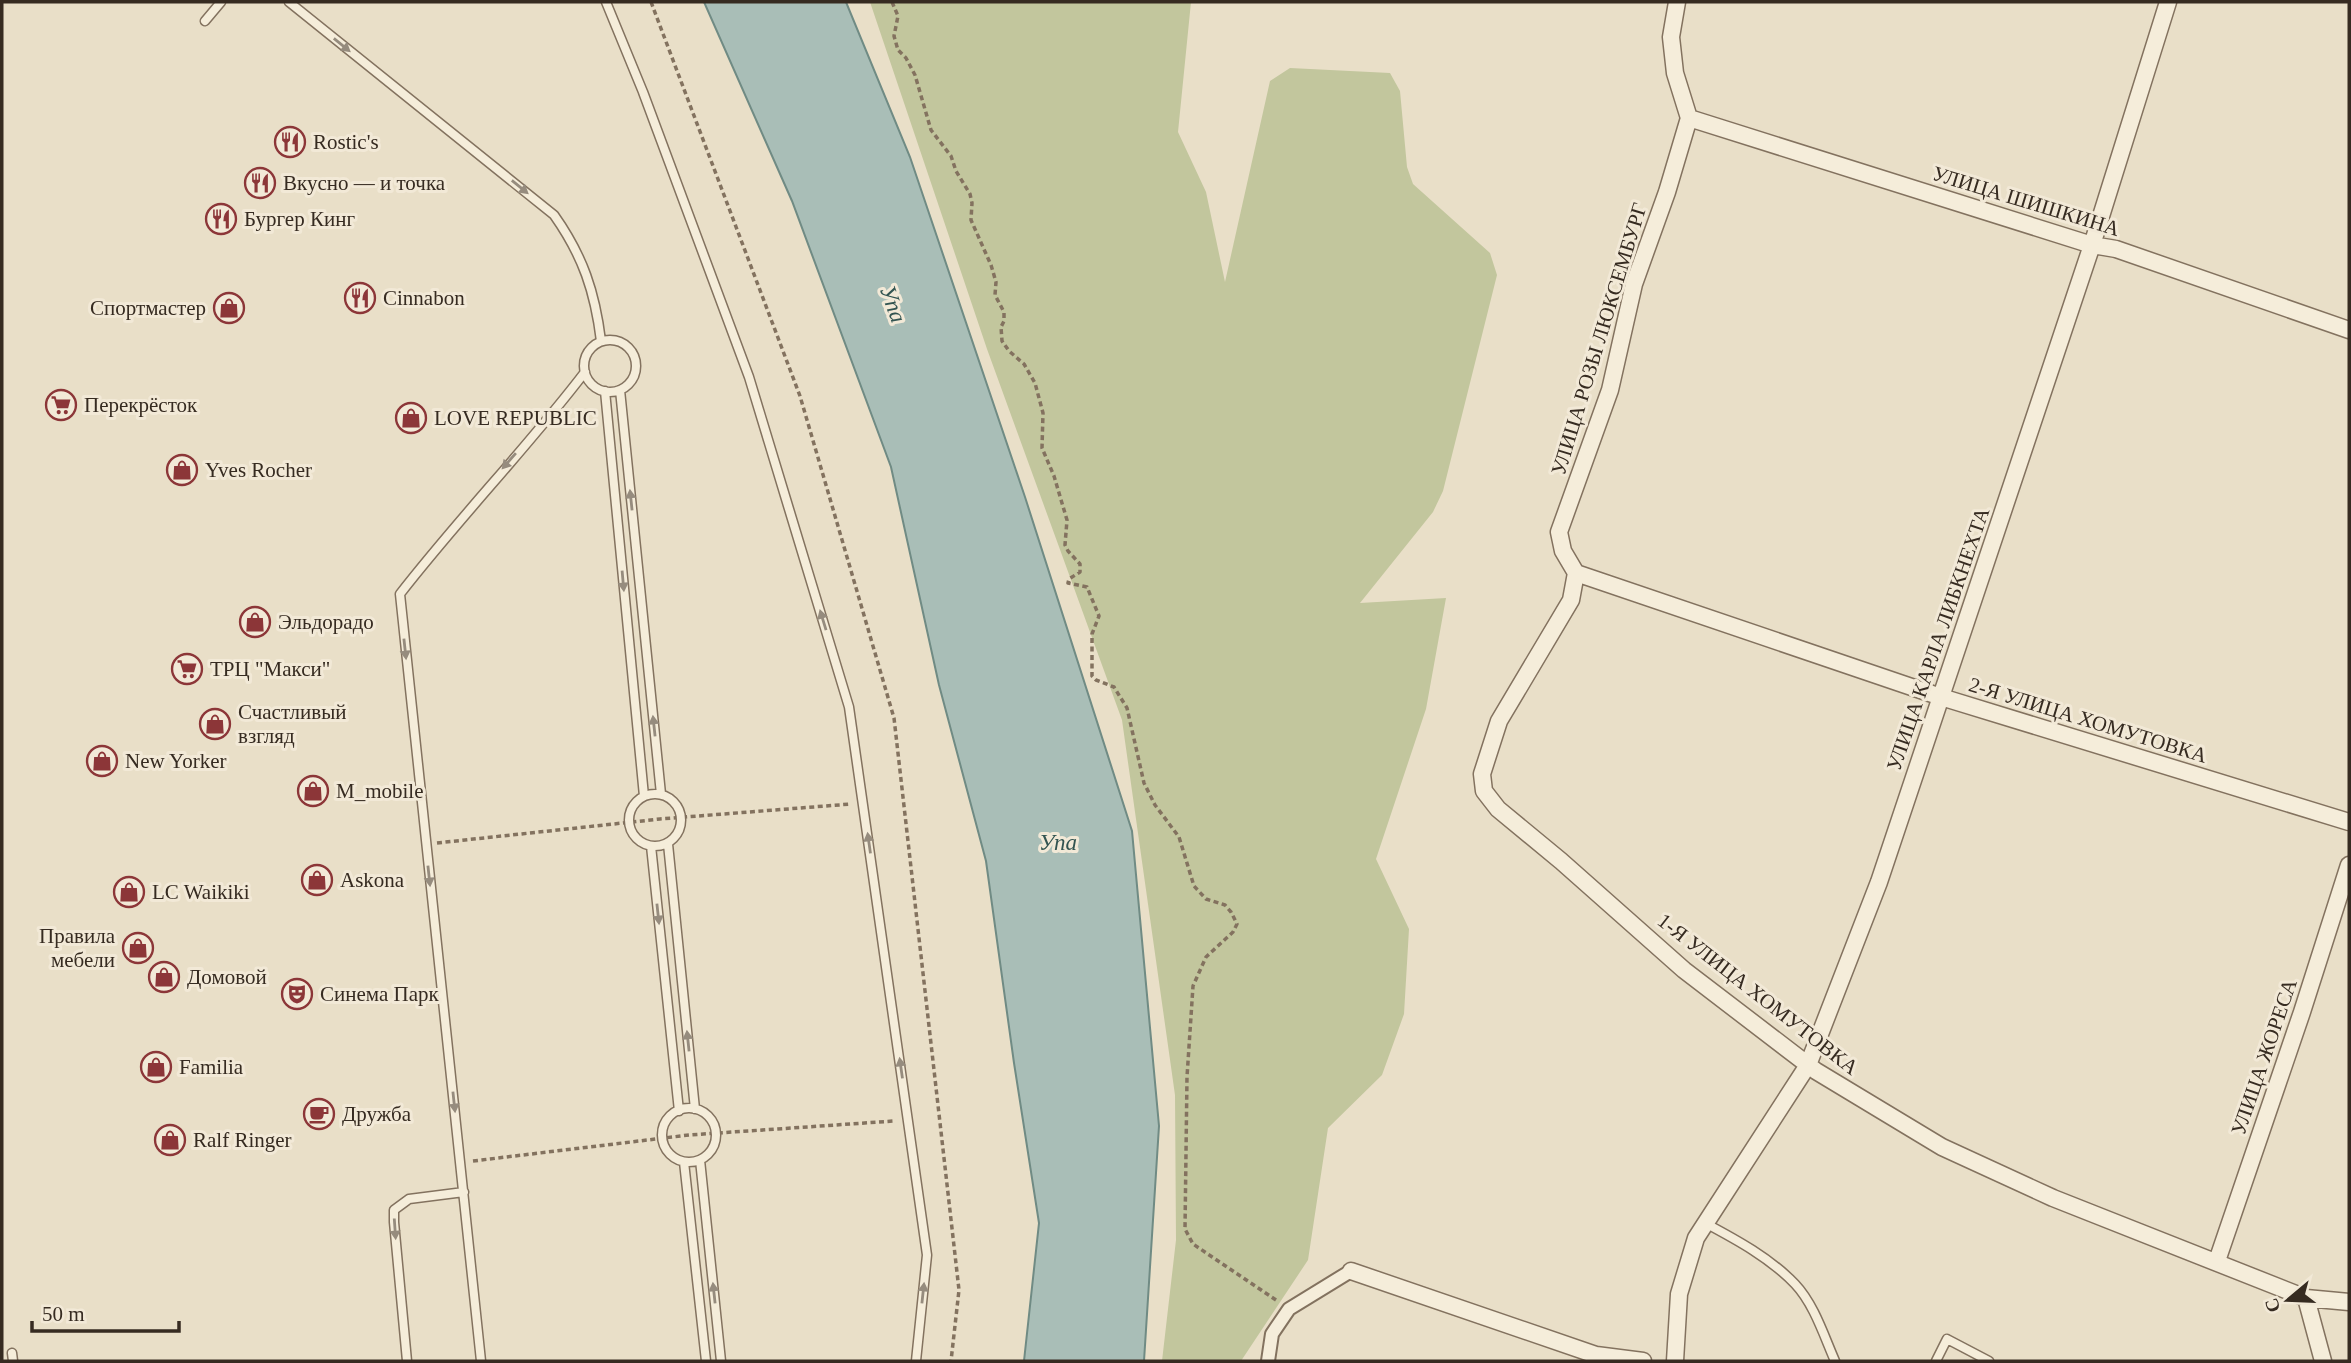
<svg xmlns="http://www.w3.org/2000/svg" width="2351" height="1363" viewBox="0 0 2351 1363" font-family="Georgia,serif">
	<style>
		.green { fill: #c2c69d }
		.water { fill: #a9beb7; stroke: #708b84; stroke-width: 2 }
		.lines { fill: none; stroke-linecap: round; stroke-linejoin: round }
		.service-casing { stroke: #83725f; stroke-width: 11 }
		.pedestrian-casing { stroke: #83725f; stroke-width: 16 }
		.minor-casing { stroke: #83725f; stroke-width: 19 }
		.path { stroke: #83725f; stroke-width: 3.5; stroke-dasharray: 5 3.5; stroke-linecap: butt }
		.service { stroke: #f5edda; stroke-width: 8 }
		.pedestrian { stroke: #f5edda; stroke-width: 12 }
		.minor { stroke: #f5edda; stroke-width: 16 }
		.oneway { fill: #968c7e }
		.labels { text-anchor: middle; dominant-baseline: central; stroke-width: 6; stroke-linejoin: round; paint-order: stroke }
		.poi-label { font-size: 21px; fill: #362b21; stroke: #f2e9d7; text-anchor: start }
		.street-label { font-size: 21px; fill: #362b21; stroke: #f2e9d7 }
		.water-label { font-size: 23px; font-style: italic; fill: #325451; stroke: #f2e9d7 }
	</style>
	<rect width="100%" height="100%" fill="#e9dfc8"/>
	<path class="green" d="M870,2H1191L1178,132L1206,192L1225,282L1270,81L1290,68L1390,73L1400,91L1407,167L1413,184L1490,253L1497,275L1443,491L1433,512L1360,603L1446,598L1426,709L1376,859L1409,929L1404,1014L1382,1075L1328,1128L1308,1260L1241,1361H1162L1176,1240L1175,1095L1122,720L987,349Z"/>
	<path class="water" d="M704,2H846L910,157L1025,497L1132,831L1159,1126L1144,1361H1024L1039,1223L1014,1063L986,861L939,685L891,467L792,201Z"/>
	<g class="lines">
		<g class="service-casing">
			<path id="service" d="M289,2L554,215C583,256 595,292 601,341
				M606,2L643,92L749,377L849,707L927,1255L916,1361
				M205,21L221,2
				M584 366a26 26 0 1 1 52 0a26 26 0 1 1-52 0Z
				M620,390L661,794
				M605,391L644,796
				M629 820a26 26 0 1 1 52 0a26 26 0 1 1-52 0Z
				M668,844L695,1109
				M651,846L679,1111
				M662 1135a27 27 0 1 1 54 0a27 27 0 1 1-54 0Z
				M700,1160L721,1361
				M684,1162L706,1361
				M1705,1223C1737,1240 1770,1258 1795,1284C1814,1304 1824,1336 1835,1361
				M12,1353L13,1361
				M407,1361L394,1222V1210L409,1199L464,1192
				M481,1361L400,594C459,518 527,448 585,372
				M1936,1361L1947,1339L1989,1361"/>
		</g>
		<g class="pedestrian-casing">
			<path id="pedestrian" d="M1268,1361L1272,1334L1289,1309L1351,1271"/>
		</g>
		<g class="minor-casing">
			<path id="minor" d="M1677,2L1671,37L1675,73L1689,118L1667,192L1634,284L1610,390L1559,532L1563,551L1576,573L1571,600L1499,721L1482,774L1484,791L1498,809L1561,861L1684,970L1816,1071L1942,1147L2053,1198L2306,1298L2349,1302
				M1689,118L2092,245L2116,249L2349,330
				M1576,573L1941,697L2349,822
				M2217,1261L2302,1012L2349,865
				M1351,1271L1596,1355L1643,1361
				M2306,1298L2323,1361
				M1675,1361L1679,1294L1696,1238L1808,1065L1879,882L2092,245L2168,2"/>
		</g>
		<path class="path" d="M651,2L800,396L894,718L959,1290L951,1361
			M892,2L898,16L894,36L898,50L906,58L915,75L931,130L951,156L956,171L970,194L972,203L971,220L991,265L996,282L995,295L1004,312V321L1001,327L1002,341L1009,351L1024,364L1035,383L1043,413L1042,448L1054,476L1067,520L1065,545L1068,551L1080,564V572L1069,579L1068,583L1087,587L1099,616L1092,634V676L1096,680L1114,687L1127,708L1144,783L1155,805L1179,837L1194,886L1206,899L1225,905L1231,912L1237,924L1233,932L1206,957L1193,986L1187,1077L1185,1229L1193,1244L1276,1300
			M437,843L660,819L851,804
			M473,1161L689,1135L894,1121"/>
		<use href="#service" class="service"/>
		<use href="#pedestrian" class="pedestrian"/>
		<use href="#minor" class="minor"/>
	</g>
	<defs><path id="oneway-solid" d="M-6-.8H1V-3.2L6.5 0L1 3.2V.8H-6Z" transform="scale(1.75)"/></defs>
	<g class="oneway">
		<use href="#oneway-solid" transform="translate(342 45) rotate(39)"/>
		<use href="#oneway-solid" transform="translate(520 187) rotate(39)"/>
		<use href="#oneway-solid" transform="translate(509 461) rotate(131)"/>
		<use href="#oneway-solid" transform="translate(631 500) rotate(-96)"/>
		<use href="#oneway-solid" transform="translate(623 581) rotate(85)"/>
		<use href="#oneway-solid" transform="translate(823 620) rotate(-107)"/>
		<use href="#oneway-solid" transform="translate(405 649) rotate(84)"/>
		<use href="#oneway-solid" transform="translate(654 726) rotate(-96)"/>
		<use href="#oneway-solid" transform="translate(869 843) rotate(-98)"/>
		<use href="#oneway-solid" transform="translate(429 876) rotate(84)"/>
		<use href="#oneway-solid" transform="translate(658 914) rotate(84)"/>
		<use href="#oneway-solid" transform="translate(688 1041) rotate(-96)"/>
		<use href="#oneway-solid" transform="translate(901 1068) rotate(-98)"/>
		<use href="#oneway-solid" transform="translate(454 1102) rotate(84)"/>
		<use href="#oneway-solid" transform="translate(395 1229) rotate(86)"/>
		<use href="#oneway-solid" transform="translate(714 1293) rotate(-96)"/>
		<use href="#oneway-solid" transform="translate(923 1293) rotate(-84)"/>
	</g>
	<defs>
		<g id="restaurant-ring" transform="scale(1.575)"><circle r="9.5" fill="#f2e9d7" stroke="#8c3638" stroke-width="1.5"/><path d="M-5-6h1v4h1v-4h1v4h1v-4h1v5L-1.5 .5V6h-2V.5L-5-1ZM5-6V6H3V1.5H1.5Q1.5-4 5-6Z" fill="#8c3638"/></g>
		<g id="shop-ring" transform="scale(1.575)"><circle r="9.5" fill="#f2e9d7" stroke="#8c3638" stroke-width="1.5"/><path d="M-5-2.5h2.3a2.7 3.5 0 0 1 5.4 0H5L5.5 6h-11ZM-1.5-2.5h3a1.5 2.3 0 0 0-3 0Z" fill="#8c3638"/></g>
		<g id="supermarket-ring" transform="scale(1.575)"><circle r="9.5" fill="#f2e9d7" stroke="#8c3638" stroke-width="1.5"/><path d="M-6-5.5h2.5l.6 2H6L4.5 2H-2.5L-4.4-4H-6ZM-1.5 3.2a1.3 1.3 0 1 0 .1 0ZM3 3.2a1.3 1.3 0 1 0 .1 0Z" fill="#8c3638"/></g>
		<g id="theatre-ring" transform="scale(1.575)"><circle r="9.5" fill="#f2e9d7" stroke="#8c3638" stroke-width="1.5"/><path d="M-5-5.5Q0-4 5-5.5V0Q5 5 0 6Q-5 5-5 0ZM-3.3-2.5H-1v1.5H-3.3ZM1-2.5H3.3v1.5H1ZM-2.8 1Q0 5.5 2.8 1Z" fill="#8c3638"/></g>
		<g id="cafe-ring" transform="scale(1.575)"><circle r="9.5" fill="#f2e9d7" stroke="#8c3638" stroke-width="1.5"/><path d="M-5.5-4.5H6V0H3Q3 3.5 0 3.5H-2.5Q-5.5 3.5-5.5 0ZM3-3.2v2h1.7v-2ZM-6 4.5H4V6H-6Z" fill="#8c3638"/></g>
	</defs>
	<g fill-rule="evenodd">
		<use href="#restaurant-ring" x="290" y="142"/>
		<use href="#restaurant-ring" x="260" y="183"/>
		<use href="#restaurant-ring" x="221" y="219"/>
		<use href="#restaurant-ring" x="360" y="298"/>
		<use href="#shop-ring" x="229" y="308"/>
		<use href="#supermarket-ring" x="61" y="405"/>
		<use href="#shop-ring" x="411" y="418"/>
		<use href="#shop-ring" x="182" y="470"/>
		<use href="#shop-ring" x="255" y="622"/>
		<use href="#supermarket-ring" x="187" y="669"/>
		<use href="#shop-ring" x="215" y="724"/>
		<use href="#shop-ring" x="102" y="761"/>
		<use href="#shop-ring" x="313" y="791"/>
		<use href="#shop-ring" x="317" y="880"/>
		<use href="#shop-ring" x="129" y="892"/>
		<use href="#shop-ring" x="138" y="948"/>
		<use href="#shop-ring" x="164" y="977"/>
		<use href="#theatre-ring" x="297" y="994"/>
		<use href="#shop-ring" x="156" y="1067"/>
		<use href="#cafe-ring" x="319" y="1114"/>
		<use href="#shop-ring" x="170" y="1140"/>
	</g>
	<g class="labels">
		<g class="poi-label">
			<text x="313" y="142">Rostic's</text>
			<text x="283" y="183">Вкусно — и точка</text>
			<text x="244" y="219">Бургер Кинг</text>
			<text x="383" y="298">Cinnabon</text>
			<text x="206" y="308" text-anchor="end">Спортмастер</text>
			<text x="84" y="405">Перекрёсток</text>
			<text x="434" y="418">LOVE REPUBLIC</text>
			<text x="205" y="470">Yves Rocher</text>
			<text x="278" y="622">Эльдорадо</text>
			<text x="210" y="669">ТРЦ "Макси"</text>
			<text x="238" y="712">Счастливый<tspan x="238" dy="24">взгляд</tspan></text>
			<text x="125" y="761">New Yorker</text>
			<text x="336" y="791">M_mobile</text>
			<text x="340" y="880">Askona</text>
			<text x="152" y="892">LC Waikiki</text>
			<text x="115" y="936" text-anchor="end">Правила<tspan x="115" dy="24">мебели</tspan></text>
			<text x="187" y="977">Домовой</text>
			<text x="320" y="994">Синема Парк</text>
			<text x="179" y="1067">Familia</text>
			<text x="342" y="1114">Дружба</text>
			<text x="193" y="1140">Ralf Ringer</text>
		</g>
		<g class="street-label">
			<text transform="translate(2026 201) rotate(17)">УЛИЦА ШИШКИНА</text>
			<text transform="translate(1599 339) rotate(-73)">УЛИЦА РОЗЫ ЛЮКСЕМБУРГ</text>
			<text transform="translate(1938 639) rotate(-71)">УЛИЦА КАРЛА ЛИБКНЕХТА</text>
			<text transform="translate(2088 720) rotate(17)">2-Я УЛИЦА ХОМУТОВКА</text>
			<text transform="translate(1758 994) rotate(38)">1-Я УЛИЦА ХОМУТОВКА</text>
			<text transform="translate(2264 1057) rotate(-71)">УЛИЦА ЖОРЕСА</text>
		</g>
		<g class="water-label">
			<text transform="translate(893 304) rotate(70)">Упа</text>
			<text x="1058" y="842">Упа</text>
		</g>
	</g>
	<rect width="2351" height="1363" fill="none" stroke="#362b21" stroke-width="7"/>
	<g transform="translate(2288 1300) rotate(251)" stroke="#f2e9d7" stroke-width="5" paint-order="stroke">
	<path d="M0-5L12 26L0 18L-12 26Z" fill="#362b21"/>
	<text y="-10" font-size="19" font-weight="bold" text-anchor="middle" fill="#362b21">С</text>
	</g>
	<path d="M32 1321v10h147v-10" fill="none" stroke="#362b21" stroke-width="3.5"/>
	<text x="42" y="1321" font-size="21" fill="#362b21" stroke="#f2e9d7" stroke-width="5" paint-order="stroke">50 m</text>
</svg>
